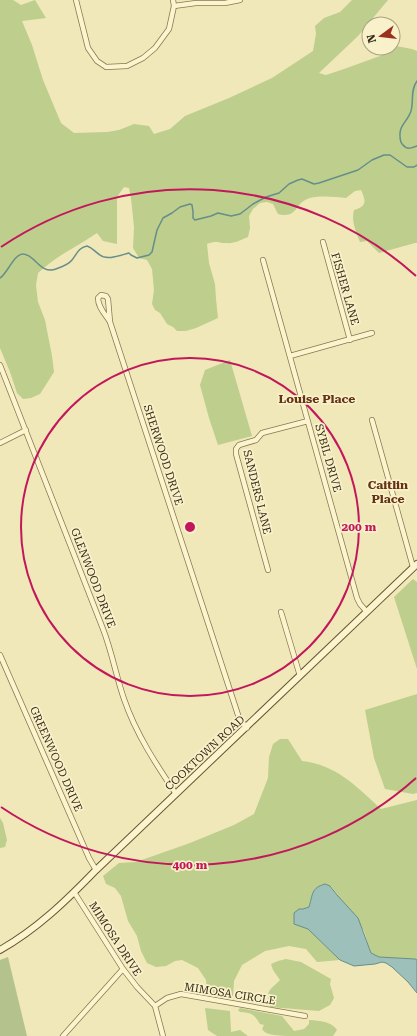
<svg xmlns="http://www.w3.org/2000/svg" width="417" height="1036" viewBox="0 0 417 1036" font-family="'Roboto Serif',serif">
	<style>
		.green { fill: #bdce8d }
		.cemetery { fill: #b4c28d }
		.water { fill: #9ec0bb; stroke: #668e8a }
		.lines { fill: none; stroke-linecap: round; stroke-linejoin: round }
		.stream { stroke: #668e8a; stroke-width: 1.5 }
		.street-casing { stroke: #877753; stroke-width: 6 }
		.secondary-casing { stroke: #695736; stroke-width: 8 }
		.street { stroke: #fbf4cc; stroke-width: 4.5 }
		.secondary { stroke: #fbf4cc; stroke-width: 6 }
		.ring { fill: none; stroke: #c2185b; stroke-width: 2 }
		.labels { text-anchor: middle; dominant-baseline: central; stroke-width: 3.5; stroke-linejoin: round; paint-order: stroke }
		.street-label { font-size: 11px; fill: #352b19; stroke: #f8f1c9 }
		.neighbourhood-label { font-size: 12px; font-weight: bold; fill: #653216; stroke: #f8f1c9 }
		.centre { fill: #c2185b; stroke: #f8f1c9; stroke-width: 2 }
		.ring-label { font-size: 12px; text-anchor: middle; font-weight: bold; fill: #c2185b; stroke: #f8f1c9; stroke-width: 3.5; stroke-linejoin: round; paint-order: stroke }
	</style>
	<rect width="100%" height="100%" fill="#f0e8b9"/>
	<path class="green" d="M0,0H13L21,5L35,0L46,18L22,21L32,45L43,80L61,123L74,133L107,132L119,130L134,124L149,126L154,134L170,129L185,116L229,98L272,78L313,51L316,34L315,26L324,18L340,12L352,0H388L358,36L319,73L326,75L344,69L380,56L396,46L412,49L417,51V243H415L379,253L367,241L360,242C356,232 351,221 354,210C367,206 366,201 361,190L355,191L346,198C336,197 317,195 307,199C295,204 297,219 278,214L273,204L267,202L260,203L253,209L249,216L250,228L248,237C241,240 234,244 226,243C217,243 217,240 207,244L209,263L215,284L216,299L218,318L196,328L186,331H177L173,327L167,324L160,313L155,310L152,304L154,290L152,269L147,260L139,258L133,248L134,227L131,198L129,188L124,187L117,197V244L103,241L97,233C83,243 68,250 54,260C48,264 43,269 38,273L36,285L38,302L45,320L52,356L54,372L40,394L31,398L23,399L17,393L10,372L0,348Z
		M230,360L252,436L218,445L209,418L200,385L205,370Z
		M413,579L417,582V669L394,597Z
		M417,694V793L413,794L385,789L374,758L365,710Z
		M280,739H288L302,761C337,765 357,787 381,809L417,800V960L415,959L379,957L371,953L364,931L331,886L311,900L309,907L303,909L308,929L340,960L317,962L306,949L289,946L265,951L242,965L234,981L233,997L207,992L206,980L198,968L182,960L175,961L166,966L156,967L147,963L141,951L137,936L128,921L121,896L115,888L106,884L103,876L119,863L136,862L190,843L234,825L254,814L268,778L269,757L273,744Z
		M0,818L3,823L7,840L5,847L0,848Z
		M286,959L301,962L331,979L330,984L334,998L330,1005L319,1011L270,1007C265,991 269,991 280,980L273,970L271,964L278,961Z
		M205,1008L230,1011L231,1032L240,1030L248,1036H217L208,1030Z
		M240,1008L282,1016L294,1031L304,1029L309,1024V1020C320,1021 331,1021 337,1030L333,1036H287C278,1035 266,1036 262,1029L264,1025L260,1024C254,1014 252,1013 240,1012L238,1010Z"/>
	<path class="cemetery" d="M8,957L27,1036H0V960Z"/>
	<path class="water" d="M325,884L330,886L337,895L358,918L371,953L379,957L415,959L417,960V993L408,982L392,967L386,963L382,962L375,964L354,966L340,960L308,929L294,924V913L299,909H303L309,907C313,894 311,888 325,884Z"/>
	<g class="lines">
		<path class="stream" d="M417,81C410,91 414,100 411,111C408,121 399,125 400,136C400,139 401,143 403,145C407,150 412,148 417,146
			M0,278C7,274 14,254 23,254C35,254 40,275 56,269C61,267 68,265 72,260C77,254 78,248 87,246C93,248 95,252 100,255C107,261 121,255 129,253L131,255L137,258L149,255L152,252L157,230L163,218L172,213L180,207L190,204L192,205L193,212V218L195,220L211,216L218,213L231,216L240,214L253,204L266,197L279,193L289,184L298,180L302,179L314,184L319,183L358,170L372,160L384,155H390L407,167H414L417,165"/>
		<g class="street-casing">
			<path id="street" d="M76,0L88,48L97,61L106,67L127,66L143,58L155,48L169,29L174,6L173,0
				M174,6L196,3H225L240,0
				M323,242L350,340
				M263,260L357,598L360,604L367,612
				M110,322C106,315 98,308 98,298L101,295L106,296L108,299L110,322L239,718L247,728
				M290,356L372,333
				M0,365C35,453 69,541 103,629C112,652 116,676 124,699C136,734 156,764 176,794
				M372,420L413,567
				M0,443L26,430
				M268,570L236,454V449L239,445L256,440L262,433L308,421
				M281,612L300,676
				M0,655L89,858L96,870
				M74,892L123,969L137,987L155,1006L163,1036
				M155,1006L167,998L181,994L305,1016
				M63,1036L123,969"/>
		</g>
		<g class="secondary-casing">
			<path id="secondary" d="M0,950C37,929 66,901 96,870L417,564"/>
		</g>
		<use href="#street" class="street"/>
		<use href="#secondary" class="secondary"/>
	</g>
	<g class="ring">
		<circle cx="190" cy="527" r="169"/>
		<path d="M416 778A338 338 0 0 1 1 807M1 247A338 338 0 0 1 416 276"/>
	</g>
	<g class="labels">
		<g class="street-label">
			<text transform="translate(345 289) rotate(74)">FISHER LANE</text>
			<text transform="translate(163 455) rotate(72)">SHERWOOD DRIVE</text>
			<text transform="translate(328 458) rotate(74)">SYBIL DRIVE</text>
			<text transform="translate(257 492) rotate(76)">SANDERS LANE</text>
			<text transform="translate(93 578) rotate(69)">GLENWOOD DRIVE</text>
			<text transform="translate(205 753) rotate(-43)">COOKTOWN ROAD</text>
			<text transform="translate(56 759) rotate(66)">GREENWOOD DRIVE</text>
			<text transform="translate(115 939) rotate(57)">MIMOSA DRIVE</text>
			<text transform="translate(230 994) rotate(9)">MIMOSA CIRCLE</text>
		</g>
		<g class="neighbourhood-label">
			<text x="317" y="399">Louise Place</text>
			<text x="388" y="485">Caitlin<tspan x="388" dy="14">Place</tspan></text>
		</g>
	</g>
	<circle cx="190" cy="527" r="6" class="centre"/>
	<g class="ring-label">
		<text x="359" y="531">200 m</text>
		<text x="190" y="869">400 m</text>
	</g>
	<g transform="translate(381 36) rotate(255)"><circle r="19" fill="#f8f1c9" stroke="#aaa283"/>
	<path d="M0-3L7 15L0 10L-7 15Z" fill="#9a311f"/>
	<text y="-6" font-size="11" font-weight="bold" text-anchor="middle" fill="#352b19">N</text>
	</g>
</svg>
